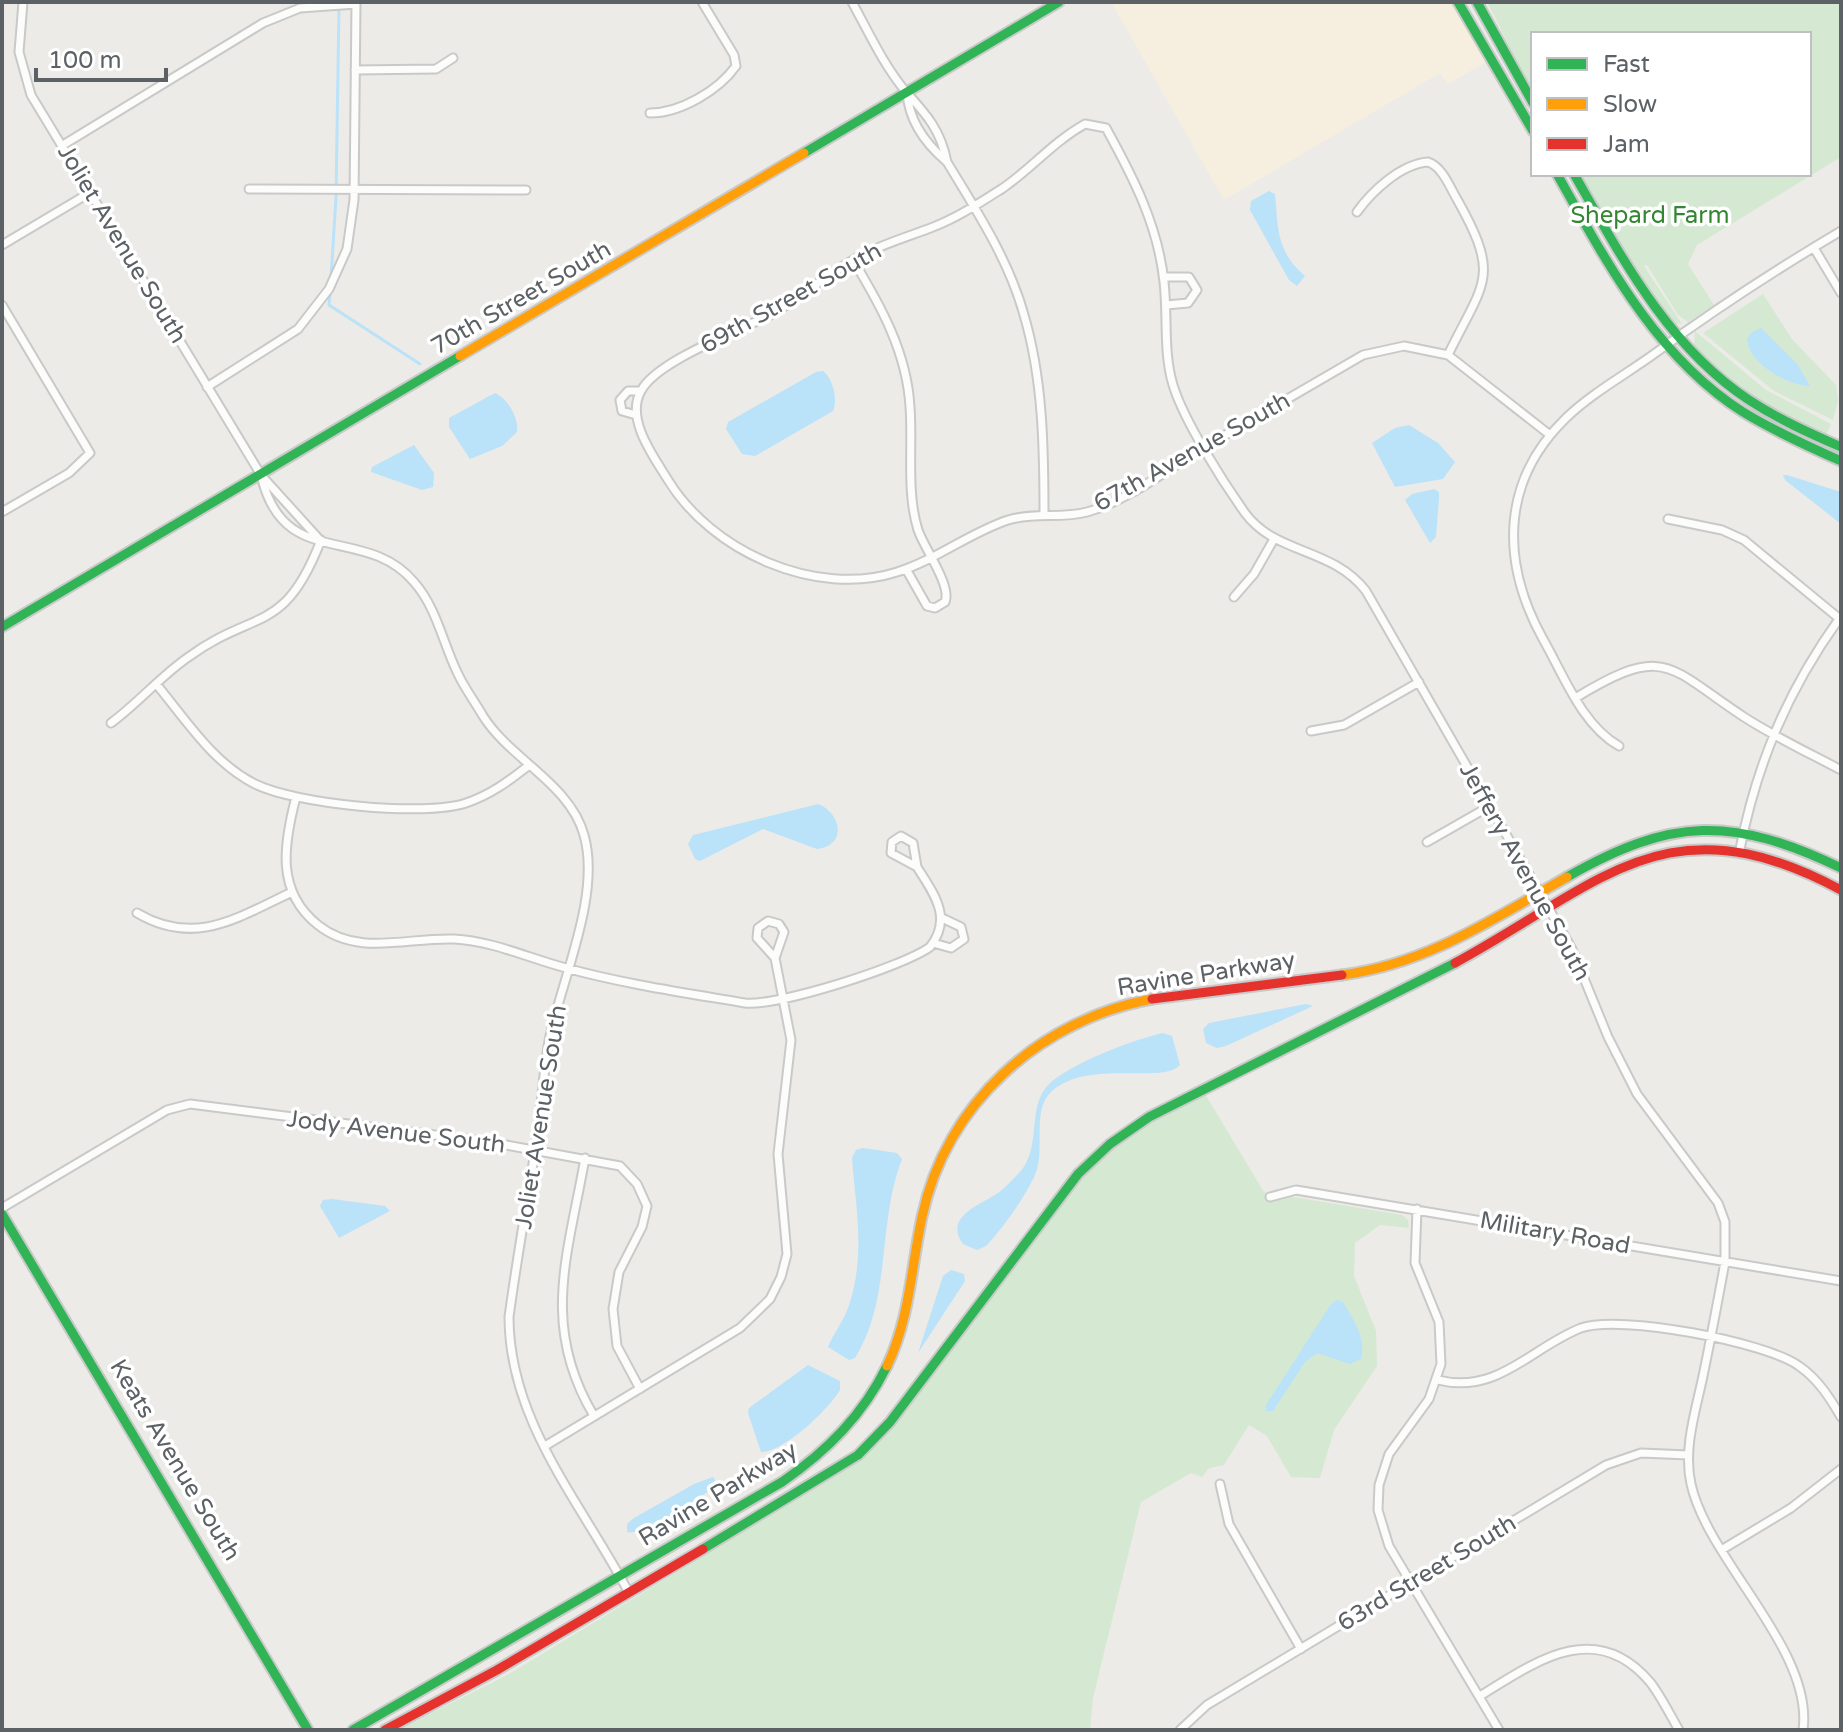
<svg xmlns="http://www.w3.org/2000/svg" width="1843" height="1732" viewBox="0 0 1843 1732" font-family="'Varela Round',sans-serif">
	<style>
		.commercial { fill: #f6efdf }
		.green { fill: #d5e9d2 }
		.water { fill: #bae2f8 }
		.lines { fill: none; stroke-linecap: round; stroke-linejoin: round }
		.stream { stroke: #bae2f8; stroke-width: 3 }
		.street-casing { stroke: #c9c9c9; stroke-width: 11 }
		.fast-casing { stroke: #c8c9c9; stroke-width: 13 }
		.slow-casing { stroke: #c8c9c9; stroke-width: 13 }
		.jam-casing { stroke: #c8c9c9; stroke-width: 13 }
		.street { stroke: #fcfcfb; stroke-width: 7 }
		.fast { stroke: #30b455; stroke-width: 9 }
		.slow { stroke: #ff9f0a; stroke-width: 9 }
		.jam { stroke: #e5322d; stroke-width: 9 }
		.labels { text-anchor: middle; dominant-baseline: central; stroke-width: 7; stroke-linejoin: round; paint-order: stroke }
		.park-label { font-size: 24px; fill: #348632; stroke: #fff }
		.street-label { font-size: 24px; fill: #5c6165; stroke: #fff }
	</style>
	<rect width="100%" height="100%" fill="#ecebe7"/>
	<path class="commercial" d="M1111,2H1455L1491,59L1448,84L1440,73L1224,200Z"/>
	<path class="green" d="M1487,2H1841V157L1697,245L1688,264L1714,305L1688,322L1678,315L1647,265L1644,266L1682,324L1671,323L1644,287L1579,174H1809V34H1533V95C1516,64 1504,33 1487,2Z
		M1763,294L1792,339L1836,385L1838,401L1833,420L1774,391L1703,333Z
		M1695,331L1766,390L1831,424L1826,436C1775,412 1734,387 1694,347Z
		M1205,1094L1264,1192L1402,1215L1408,1220L1409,1228L1380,1225L1355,1243L1354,1276L1376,1331L1377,1366L1334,1430L1320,1478L1291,1477L1267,1436L1249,1425L1224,1465L1209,1468L1202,1477L1191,1473L1141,1502L1093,1698L1090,1730H398L507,1675L847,1469L892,1427L1092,1166L1140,1129Z"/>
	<path class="water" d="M1269,191L1275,194C1278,227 1276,252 1305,276L1297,286L1289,280L1250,210L1251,201Z
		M1761,328L1798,365L1810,386C1788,386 1748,363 1747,339L1752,332Z
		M823,371C833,378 838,400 833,411L755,456L742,454L726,429L728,422L816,372Z
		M495,393C508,399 519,418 517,432L502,446L470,459L449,427V418Z
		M1409,425L1438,443L1455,462L1443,479L1395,487L1372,443L1395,428Z
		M414,445L434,473L433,487L422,490L371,472L372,467Z
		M1787,475L1841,492V524L1785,480L1783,475Z
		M1434,489L1439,492V498L1436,537L1430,543L1405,500L1412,494Z
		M818,804C842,813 847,846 817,849L763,829L700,861L695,859L688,844L693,835Z
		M1306,1004L1313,1006L1226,1046L1217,1048L1206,1043L1203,1029L1209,1023Z
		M1163,1033L1172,1036L1180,1065C1162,1085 1087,1058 1051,1092C1031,1111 1046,1150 1035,1175C1024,1199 1004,1226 986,1246L977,1250L963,1244C943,1216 981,1205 998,1193C1006,1187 1013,1179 1020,1172C1043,1146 1025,1105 1051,1082C1075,1062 1132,1040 1163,1033Z
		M863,1148L897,1153L902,1159C877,1223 892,1299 855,1358L849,1360L828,1347C833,1334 843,1322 848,1308C866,1257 856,1210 852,1158L856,1150Z
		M332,1199L385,1206L390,1211L339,1238L320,1206L323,1200Z
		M951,1270L964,1274L965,1281L918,1353L943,1276Z
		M1337,1300L1343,1302C1353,1319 1367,1339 1361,1359L1350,1364L1317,1353L1305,1362L1273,1411H1266V1405L1331,1304Z
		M808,1365L840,1381V1390C829,1409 783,1453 761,1452L748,1413L749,1408Z
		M713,1477L717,1483C707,1496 640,1537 627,1532V1524L634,1518L694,1484Z"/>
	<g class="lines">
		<path class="stream" d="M331,278L336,197L339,6
			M330,294L329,305L420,364"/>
		<g class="street-casing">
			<path id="street" d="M23,2L19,52L31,95L261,475L319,539
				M852,2C868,31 885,68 907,93C927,115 941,131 947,162C976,210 1009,260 1024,315C1043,379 1044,448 1044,515
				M355,70L436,69L453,58
				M907,93C909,121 925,143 946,161
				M650,113C680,113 718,91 736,66L734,55L702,2
				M63,145L263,23L300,8L356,4
				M249,189L526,190
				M1357,212C1372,191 1401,164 1428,162C1443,167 1450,188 1458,201C1501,278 1484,281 1448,355
				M2,245L91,192
				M1814,248L1841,293
				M853,260C881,306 907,353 910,407C913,446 906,492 918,530C924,548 952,586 945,602L935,608L927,606L906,569
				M1164,277H1189L1197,290L1188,303L1166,305
				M2,305L90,453L69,473L2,512
				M207,387L298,329L329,289L347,249L354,200L356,2
				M636,415L622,411L620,400L628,391H640
				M1550,435L1448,355L1404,346L1363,355L1215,441L1205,447C1169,468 1128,501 1087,512C1061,519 1034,512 1008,520C969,533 936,560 897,572C816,598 712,552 668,480C654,457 625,419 641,391C656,361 741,330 772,314C804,296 831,270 864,254C886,243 910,236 933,227C957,218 981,202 1003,188C1032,168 1053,142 1085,124L1106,128C1133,177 1158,225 1164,282C1168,316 1163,352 1173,385C1184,421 1223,482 1245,513C1276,555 1332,547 1366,591L1572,949L1608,1037L1637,1094L1718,1203L1725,1222V1262C1718,1300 1711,1338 1703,1376C1696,1410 1683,1448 1691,1484C1708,1561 1814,1650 1803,1730
				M261,475C283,572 364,523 414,582C437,608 443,644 458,674C465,689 475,702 483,716C510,759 570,784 584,835C601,894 563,976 550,1036C543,1069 542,1104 537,1138C528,1198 517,1257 509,1317C509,1422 582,1504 629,1593
				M1668,519L1722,530L1744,540L1841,620
				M1234,597L1254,574L1274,539
				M157,685C186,720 213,763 255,784C295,804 424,817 466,803C490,795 509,781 528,766
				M1577,697C1666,643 1668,667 1744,717C1775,737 1809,753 1841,770
				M111,723C138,703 160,677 187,658C255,608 284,636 321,540
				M1311,731L1344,725L1419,682
				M1619,746C1582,725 1564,676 1543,639C1501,563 1500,482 1566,418C1592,393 1625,375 1654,354C1714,310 1777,269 1841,231
				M296,797C284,843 275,891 318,925C358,957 408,937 454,939C493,941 528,958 566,968C624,984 686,993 745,1003C779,1006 902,967 930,947C953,918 934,894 917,867
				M901,836L913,843L917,867L891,853L892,842Z
				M1427,842L1490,806
				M1740,849C1757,763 1788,690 1839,619
				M137,913C195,947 237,918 292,892
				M768,921L779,924L784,932L775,958L757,938L758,928Z
				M933,943L951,948L964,939L961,927L942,918
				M585,1158C568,1255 540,1326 594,1416
				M1270,1197L1296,1190L1841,1281
				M2,1208L167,1110L190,1104L490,1142L620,1166L637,1184L647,1206L642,1227L619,1272L613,1309L617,1346L640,1389
				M1417,1209L1415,1263L1439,1322L1441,1364L1429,1399L1389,1454L1379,1485L1378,1510L1389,1546L1499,1730
				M1438,1380C1498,1395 1530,1348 1581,1328C1620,1314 1766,1342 1799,1366C1818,1379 1830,1398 1841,1417
				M545,1446L740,1328L770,1299L781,1277L787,1254L778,1154L791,1040L775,958
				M1220,1484L1229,1524L1301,1649
				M1723,1549L1791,1508L1841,1469
				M1480,1696C1536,1661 1596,1618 1650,1682C1661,1696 1670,1715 1679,1730
				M1180,1730L1207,1705L1606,1465L1641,1453L1688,1455"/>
		</g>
		<g class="fast-casing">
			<path id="fast" d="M1458,2L1533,131
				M1477,2L1533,103
				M804,153L1059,2
				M1557,174C1606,261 1656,357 1743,412C1774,431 1807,446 1841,461
				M1574,174C1621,256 1667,346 1749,400C1778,419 1809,433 1841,447
				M2,627L460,356
				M1567,877C1672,817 1732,816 1841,868
				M2,1214L308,1730
				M703,1549L858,1455L890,1422L1078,1174L1110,1144L1149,1117L1455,963
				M353,1730L782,1482C827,1451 863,1415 887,1366"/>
		</g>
		<g class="slow-casing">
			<path id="slow" d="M460,356L804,153
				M1342,975C1427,964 1493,919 1567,877
				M887,1366C910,1318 911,1268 922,1217C946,1103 1040,1020 1152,999"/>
		</g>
		<g class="jam-casing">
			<path id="jam" d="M1455,963C1602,883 1668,797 1841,890
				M1152,999L1342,975
				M385,1730L497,1670L703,1549"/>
		</g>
		<use href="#street" class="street"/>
		<use href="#fast" class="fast"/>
		<use href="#slow" class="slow"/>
		<use href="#jam" class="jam"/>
	</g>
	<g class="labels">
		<g class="park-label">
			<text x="1650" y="215">Shepard Farm</text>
		</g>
		<g class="street-label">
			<text transform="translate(122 244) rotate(59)">Joliet Avenue South</text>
			<text transform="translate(521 298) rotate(-30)">70th Street South</text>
			<text transform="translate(791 298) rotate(-29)">69th Street South</text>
			<text transform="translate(1192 452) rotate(-29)">67th Avenue South</text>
			<text transform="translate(1525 872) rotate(61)">Jeffery Avenue South</text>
			<text transform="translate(1206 974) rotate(-9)">Ravine Parkway</text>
			<text transform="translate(541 1117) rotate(-81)">Joliet Avenue South</text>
			<text transform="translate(396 1132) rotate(7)">Jody Avenue South</text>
			<text transform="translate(1555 1233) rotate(10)">Military Road</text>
			<text transform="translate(175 1460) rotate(59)">Keats Avenue South</text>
			<text transform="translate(718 1494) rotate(-31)">Ravine Parkway</text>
			<text transform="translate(1427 1573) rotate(-31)">63rd Street South</text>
		</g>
	</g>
	<rect width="1843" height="1732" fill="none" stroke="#5c6165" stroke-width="8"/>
	<rect x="1531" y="32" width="280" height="144" fill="#ffffff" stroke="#bec0c1" stroke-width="2"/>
	<rect x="1547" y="58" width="40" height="12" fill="#30b455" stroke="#bec0c1" stroke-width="2"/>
	<text x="1603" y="72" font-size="24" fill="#5c6165">Fast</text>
	<rect x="1547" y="98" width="40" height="12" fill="#ff9f0a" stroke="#bec0c1" stroke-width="2"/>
	<text x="1603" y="112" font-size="24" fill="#5c6165">Slow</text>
	<rect x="1547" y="138" width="40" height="12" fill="#e5322d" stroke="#bec0c1" stroke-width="2"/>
	<text x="1603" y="152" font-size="24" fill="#5c6165">Jam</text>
	<path d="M36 68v12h130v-12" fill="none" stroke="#5c6165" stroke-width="4"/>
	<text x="48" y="68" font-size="24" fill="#5c6165" stroke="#ffffff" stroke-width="6" paint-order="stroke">100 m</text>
</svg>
